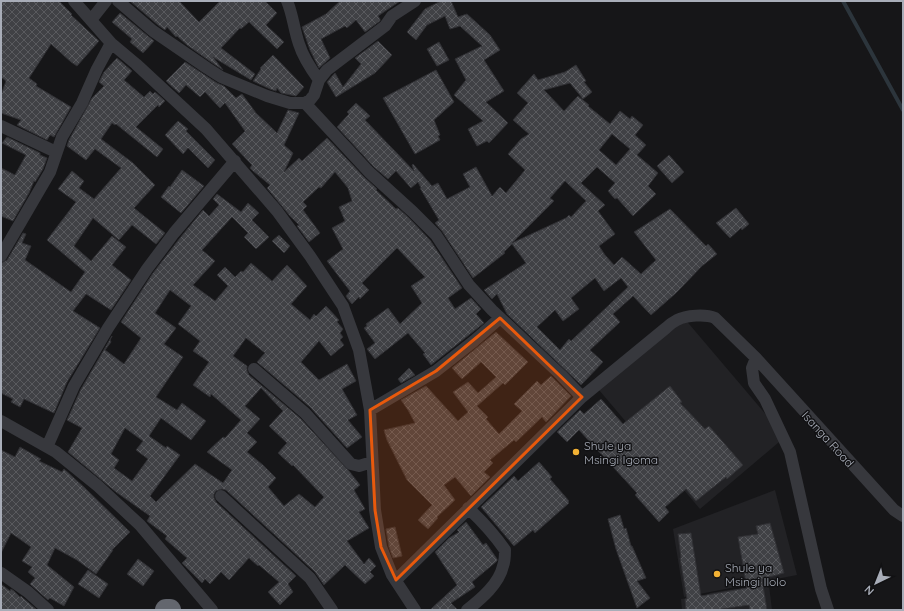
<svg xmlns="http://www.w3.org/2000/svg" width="904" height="611" viewBox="0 0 904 611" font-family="Quicksand,sans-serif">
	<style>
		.built { fill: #222225 }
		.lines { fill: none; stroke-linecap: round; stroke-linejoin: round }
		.stream { stroke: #2c353c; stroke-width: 4 }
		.building { fill: url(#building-cross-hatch); stroke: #303034; fill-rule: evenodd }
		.street { stroke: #37383d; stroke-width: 12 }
		.highway { stroke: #63666e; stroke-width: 22 }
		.marked { fill: #e8590c; fill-opacity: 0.2; stroke: #e8590c; stroke-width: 3; stroke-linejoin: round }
		.poi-dot { fill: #f2b134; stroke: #111113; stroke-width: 1.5 }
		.labels { text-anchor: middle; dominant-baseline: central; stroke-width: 3; stroke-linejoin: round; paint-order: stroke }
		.street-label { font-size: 12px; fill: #a8adb8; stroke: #111113 }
		.poi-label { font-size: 12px; fill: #a8adb8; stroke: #111113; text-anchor: start }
	</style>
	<defs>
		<pattern id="building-cross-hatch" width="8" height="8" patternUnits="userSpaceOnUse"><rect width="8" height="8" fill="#404145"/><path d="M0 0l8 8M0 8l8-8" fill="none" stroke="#595a5e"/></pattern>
	</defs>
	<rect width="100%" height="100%" fill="#161618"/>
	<path class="built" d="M684,318L785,437L700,509L599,390Z
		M775,490L797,575L684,597L673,529Z
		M769,585L772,610H682L681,599L705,596L710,593L729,590Z"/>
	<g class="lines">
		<path class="stream" d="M843,1L903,110"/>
	</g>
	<path class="building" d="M1,1H59L72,14L71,15L99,41L77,66L71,62L51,44L29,78L37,84L36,86L71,107L54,137L50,135L47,140L17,125L21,120L1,113V95L6,81L1,77Z
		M130,1H179L199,22L220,1H265L277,13L266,25L284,42L277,49L249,22L241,29L240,28L221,48L255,74L251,80L213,57L223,70L211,62L187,45L177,36L176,37L167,27L165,30L158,25Z
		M340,1H400L378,16L380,19V21L365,32L356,20L347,28L345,26L321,39L330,58L319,68L310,50L302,27L326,14Z
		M441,1H451L458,17L467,14L490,35L500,50L484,60L504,91L486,102L508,123L489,143L487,141L477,146L468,129L483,121L454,95L466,80L455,59L482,46L460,26L450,29L445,16L427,25L416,40L407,32L425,9Z
		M120,13L154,41L143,53L130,42L132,39L112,22Z
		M378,41L392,55L375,73L336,97L327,82L335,73L343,87L361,64L355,58Z
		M439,42L449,60L437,66L427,49Z
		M273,55L304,87L296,96L281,93L277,88L276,91L270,89L253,81L261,69L260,68Z
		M117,58L132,71L124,80L144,97L150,91L153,94L155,92L165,101L159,107L158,105L136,127L163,149L157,157L116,124L115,125L112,123L101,139L133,163L155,185L134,208L165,233L156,244L132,225L119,240L93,218L74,246L91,261L112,236L126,247L112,265L131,280L111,310L86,294L73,311L100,328L67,382L54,413L24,399L20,407L11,402L13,399L1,393V263L7,260L23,233L26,234L22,243L31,246L25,260L71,292L85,272L47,240L76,202L58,189L72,171L84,181L79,188L94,199L121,168L95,149L86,160L67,146L69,140L92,98L104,86L99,82L104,72Z
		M185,62L217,83L224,86L236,98L242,94L256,113L277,133L288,110L299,113L284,145L293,153L284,172L299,158L302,161L327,138L364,177L377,189L376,190L396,209L398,208L408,217L430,240L462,288L448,298L455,309L471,298L481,309L476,314L484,323L431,365L423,354L425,353L408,333L375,359L367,349L375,343L364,328L367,326L366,324L388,308L400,324L422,303L411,286L425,277L397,248L362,283L369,290L360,299L359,297L352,304L348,299L346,296L350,291L327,261L343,249L332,228L345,221L339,207L352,201L348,188L335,172L321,188L319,187L303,202L307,206L303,210L320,233L309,242L297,226L299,225L290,216L267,188L270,185L253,171L250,168L252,165L232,144L245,131L225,103L220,108L205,92L200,97L186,85L179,93L166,81Z
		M576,65L586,81L584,82L592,92L583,99L570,83L544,90L564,111L578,96L589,105L588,106L610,124L620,111L630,119L632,116L643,125L635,135L646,145L637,155L658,173L648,186L656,194L633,216L617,198L615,199L608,191L615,183L597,167L581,183L605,205L598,211L615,234L599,246L605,255L614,265L622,257L641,274L656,260L634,232L670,209L706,246L708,244L717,254L702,266L676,293L651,315L633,296L613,314L620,322L590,350L603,362L581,385L507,314L497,294L492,299L484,290L526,263L512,244L504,252L505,253L473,278L442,231L435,223L439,220L420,188H421L418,182L411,188L396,171L388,179L374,167L337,127L349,114L347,112L356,103L370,116L365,120L414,171L412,165L413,164L432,186L438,183L447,199L470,187L463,174L476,167L492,196L500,187L506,193L525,170L508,154L521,139L529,134L513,120L528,103L517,93L534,74L538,80L565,72ZM612,134L630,149L616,165L599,150ZM565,181L586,201L571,217L569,215L566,218L512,243L554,201L550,198ZM595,278L604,291L621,278L628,287L571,341L569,339L560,350L537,327L555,310L563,321L579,309L571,298Z
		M436,70L454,102L434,120L440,135L438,136L440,140L415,154L383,98Z
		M178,121L188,129L186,131L215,160L208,168L188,148L183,154L165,135Z
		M7,137L40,153V155L47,158L43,169L35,182L34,181L29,193L13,221L1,216V168L15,175L26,155L2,143Z
		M669,155L684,172L672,183L657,166Z
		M182,170L204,186L181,213L161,197L169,186L170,187Z
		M217,194L241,212L248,203L259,213L252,220L269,237L256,249L244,237L248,233L232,217L202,250L215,261L193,285L215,301L228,286L217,275L225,267L235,277L241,271L243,272L251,263L272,281L287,265L307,286L291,304L310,320L314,314L316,316L326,306L339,320L337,322L343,329L340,333L343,337L340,340L344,345L331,356L319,341L301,362L319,380L347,364L356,381L342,389L357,415L348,420L362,437L347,448L310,407L257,362L265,353L246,338L233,356L247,366V371L249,375L300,418L349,471L360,485L354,490L365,509L359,512L369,528L347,541L364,564L369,558L376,566L370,572L374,576L365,584L345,565L324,585L315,572L226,490L222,489L216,491L214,494V498L216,502L296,576L288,584L293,592L280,605L268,592L279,582L259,565L258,566L249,558L229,580L221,572L210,584L205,579L202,583L182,563L187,558L165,539L167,536L147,521L150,516L116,492L68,452L82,428L67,420L81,389L112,336L110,340L111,342L105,350L124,364L141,338L121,322L153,273L180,238L203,210L209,216L219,205L213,199ZM170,290L191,306L178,324L200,341L193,351L209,362L193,385L210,397L211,394L241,420L225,438L223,437L207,452L232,470L223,483L195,464L156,502L150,496L180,455L167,446L166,448L149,436L161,418L191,440L206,421L182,403L177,410L156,397L183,357L164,344L176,328L155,313ZM261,388L283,411L269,426L287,443L278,453L292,466L293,465L324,497L315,507L299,494L284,506L268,487L276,478L263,465L247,452L257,442L247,433L260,419L245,406ZM125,428L143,441L136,450L148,459L132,481L114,468L119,460L111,454Z
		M736,208L749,224L742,230L741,228L730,238L716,223Z
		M279,235L290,246L284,253L272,241Z
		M496,332L528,362L505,385L503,383L477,406L488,417L486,419L499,434L522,411L514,404L537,381L541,385L551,376L571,396L546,422L542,417L516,442L514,440L490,460L493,463L484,472L490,477L471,496L455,477L444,485L455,500L437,517L438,518L428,529L418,520L432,505L407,480L387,440L384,430L415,423L408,410L401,400L426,386L458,421L468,412L453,392L468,382L478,393L496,377L481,362L462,379L452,368Z
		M409,368L415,375L401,383L398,379Z
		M670,386L682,402L680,403L705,429L709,426L743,465L727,479L726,477L696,501L686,489L665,507L669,512L659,522L635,495L637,493L579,430L567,442L557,432L580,410L584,414L601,399L623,424Z
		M20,447L41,459L39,461L62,472L64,469L86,489L130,532L112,550H113L96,574L77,560L55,548L47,565L74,587L64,606L50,598L48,600L30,584L35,578L28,572L32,567L22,561L31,547L11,533L1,553V450L15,457Z
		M539,462L552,477L550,479L569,501L568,502L569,503L535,533L533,530L514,546L481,507L514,476L518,481Z
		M620,515L624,529L626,528L631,546H632L646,578L637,581L650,598L637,608L616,549L608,519Z
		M466,522L483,545L486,543L497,559V561L472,582L475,587L451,603L458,610H432L431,609L457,585L435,552L449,538L459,532L457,530Z
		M770,523L784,573L762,579L767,610H750L749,605L715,610H686L685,599H687L680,558H681L678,534L691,533L701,596L747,588L738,537L758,534L756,526Z
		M395,527L402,556L393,558L389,547L386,529Z
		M138,559L154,571L143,586L127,574Z
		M88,570L108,584L99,598L78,584Z
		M1,584L10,591L11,589L14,591L20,597L21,596L23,598L37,610H1Z"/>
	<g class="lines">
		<path class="street" d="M74,1L111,43L136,64L206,129L277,211L310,256L343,306L359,350L370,410L375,510L381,547L392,575L415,610
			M118,1L153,31L207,68L221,77L267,96L290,103H305L310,100L314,95L319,80L327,70L385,26L392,16L415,1
			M287,1C293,15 294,30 299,44C303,57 311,69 319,80
			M91,20L106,1
			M305,103L369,172L413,212L436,235L469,285L492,310L561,375L582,397
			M1,126L56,152
			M1,256L50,172L62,137L82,103L97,69L111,43
			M756,358L894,510L903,516
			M254,369L305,413L351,464L359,466L372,462
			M370,410L436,371L474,341L500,318
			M1,421L56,452L98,486L140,525L212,610
			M47,447L74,386L108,328L147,269L174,233L235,161
			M221,496L310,578L332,610
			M1,573L28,592L48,610
			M396,580L582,397L666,328C669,325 673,322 677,320C686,315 706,314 715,318L756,358L752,368L754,383L765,399L790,452L821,589L828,610
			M467,610C481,599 499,584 503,566C505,561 505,556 505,550C494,534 482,521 468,508"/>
		<path class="highway" d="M166,610H170"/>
	</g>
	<path class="marked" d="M500,318L582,397L396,580L381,547L375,510L370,410L436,371Z"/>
	<g class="poi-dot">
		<circle cx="576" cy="452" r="4"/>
		<circle cx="717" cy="574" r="4"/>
	</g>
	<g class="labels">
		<g class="street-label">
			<text transform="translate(828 439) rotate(48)">Isanga Road</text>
		</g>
		<g class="poi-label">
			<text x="584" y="445">Shule ya<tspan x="584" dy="14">Msingi Igoma</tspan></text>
			<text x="725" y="567">Shule ya<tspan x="725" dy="14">Msingi Ilolo</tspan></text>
		</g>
	</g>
	<rect width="904" height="611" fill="none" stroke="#a8adb8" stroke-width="4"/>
	<g transform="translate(876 583) rotate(223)" stroke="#111113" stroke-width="3" paint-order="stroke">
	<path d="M0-3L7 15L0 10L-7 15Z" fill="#a8adb8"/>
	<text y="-6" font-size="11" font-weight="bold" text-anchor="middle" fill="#a8adb8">N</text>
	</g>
</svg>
